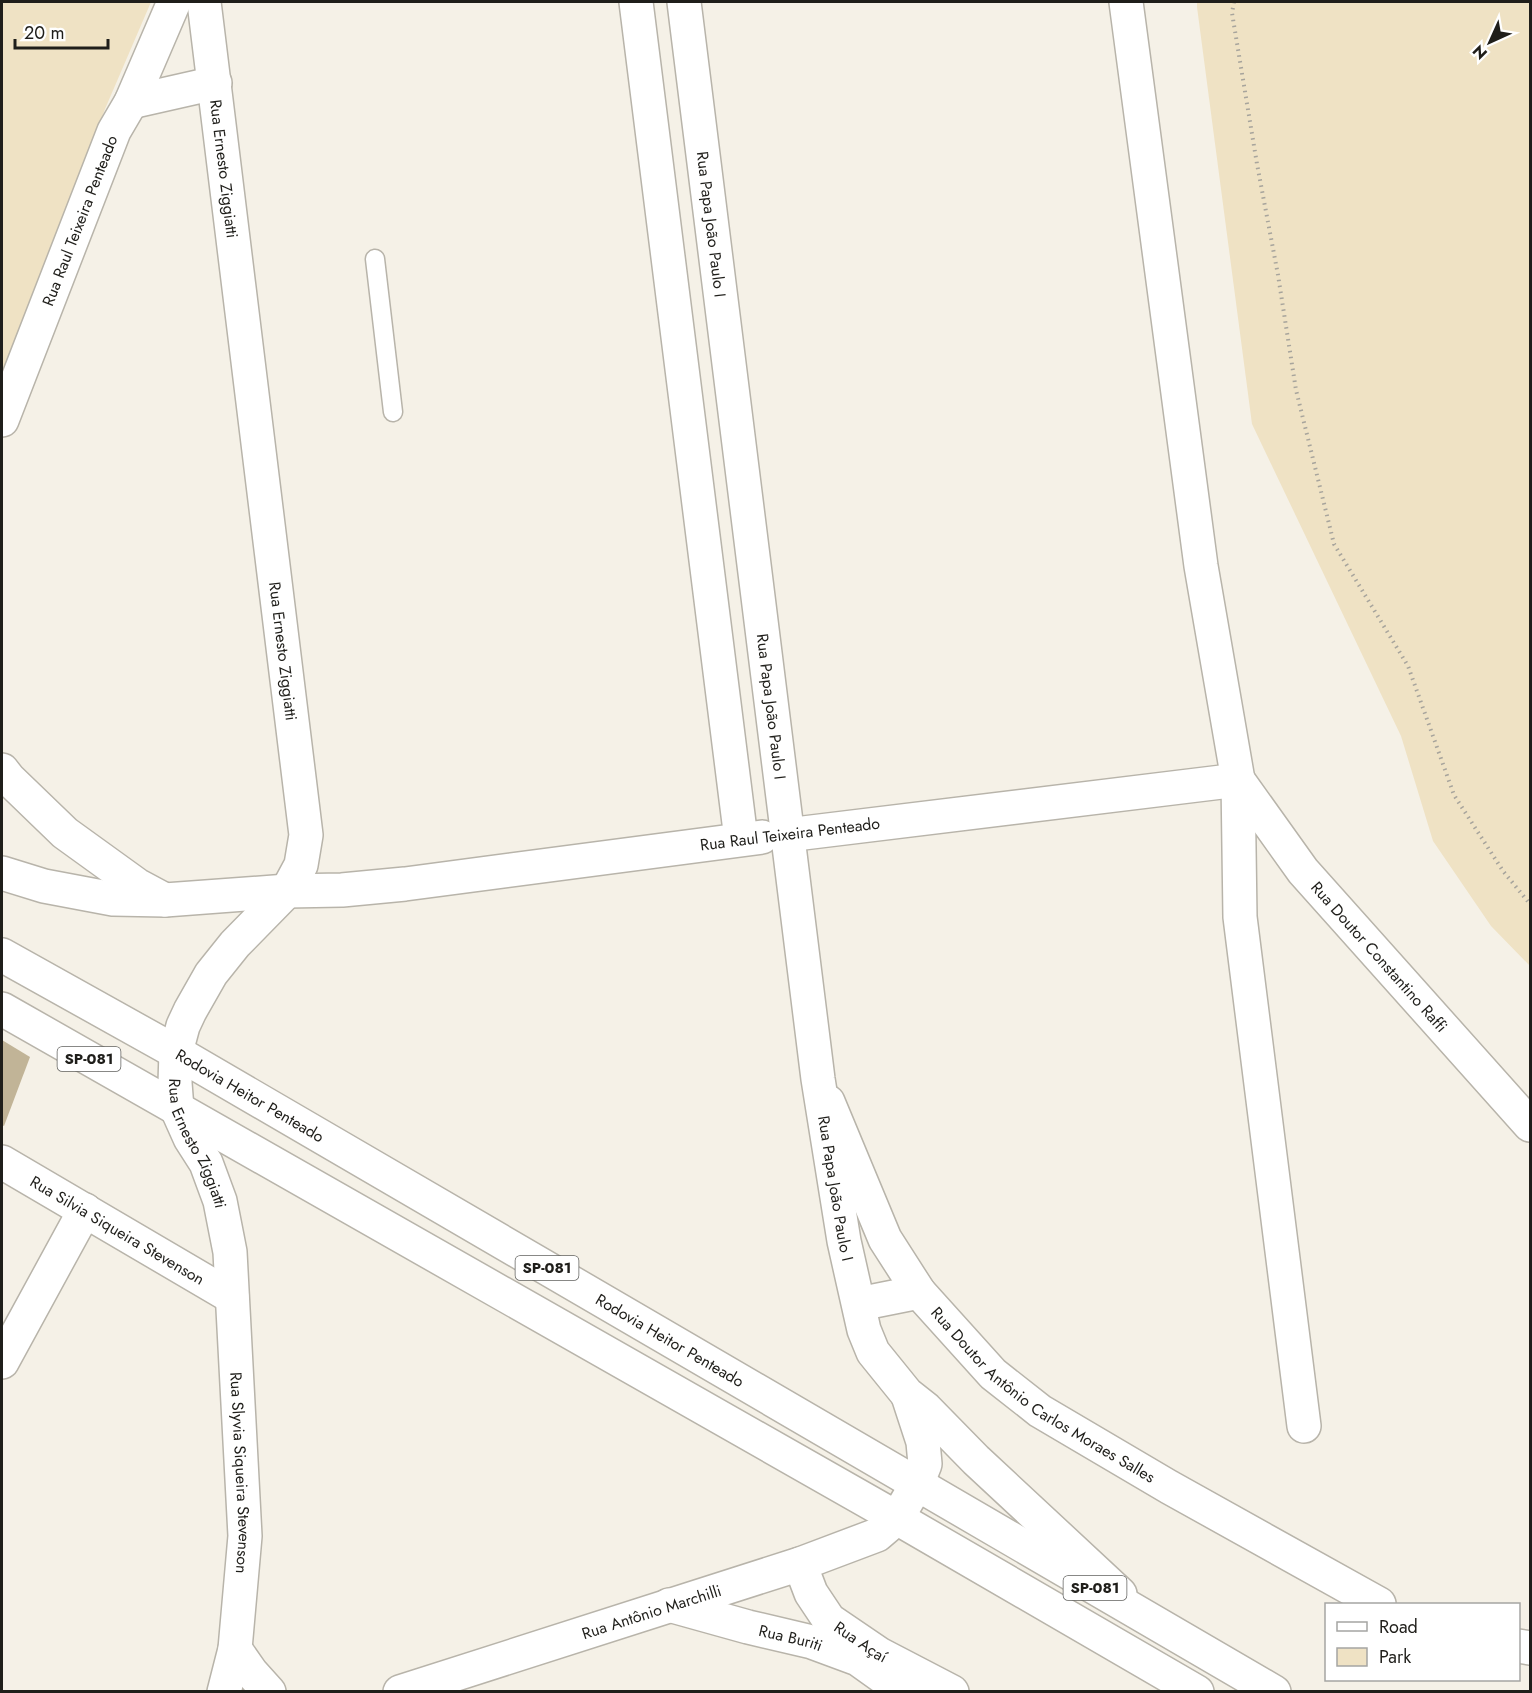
<svg xmlns="http://www.w3.org/2000/svg" width="1532" height="1693" viewBox="0 0 1532 1693" font-family="Jost,sans-serif">
	<style>
		.green { fill: #efe2c4 }
		.forest { fill: #c1b497 }
		.lines { fill: none; stroke-linecap: round; stroke-linejoin: round }
		.service-casing { stroke: #b8b4aa; stroke-width: 21 }
		.minor-casing { stroke: #b8b4aa; stroke-width: 36 }
		.tertiary-casing { stroke: #b8b4aa; stroke-width: 36 }
		.primary-casing { stroke: #b8b4aa; stroke-width: 36 }
		.path { stroke: #a7a49c; stroke-width: 4; stroke-dasharray: 1.5 4.5; stroke-linecap: butt }
		.service { stroke: #fff; stroke-width: 18 }
		.minor { stroke: #fff; stroke-width: 33 }
		.tertiary { stroke: #fff; stroke-width: 33 }
		.primary { stroke: #fff; stroke-width: 33 }
		.labels { text-anchor: middle; dominant-baseline: central; stroke-width: 5; stroke-linejoin: round; paint-order: stroke }
		.shield { fill: #fff; stroke: #62625f; stroke-width: 1.5 }
		.shield-label { font-size: 15px; font-weight: bold; fill: #1f1e1a }
		.street-label { font-size: 16px; fill: #1f1e1a; stroke: #fff }
	</style>
	<rect width="100%" height="100%" fill="#f5f1e7"/>
	<path class="green" d="M2,2H151L105,109L2,387Z
		M1197,2H1530V966L1491,926L1433,841L1401,736L1252,424L1197,7Z"/>
	<path class="forest" d="M2,1040L30,1057L4,1126L2,1125Z"/>
	<g class="lines">
		<g class="service-casing">
			<path id="service" d="M375,259L393,412"/>
		</g>
		<g class="minor-casing">
			<g id="minor">
				<path d="M1126,2L1201,566L1238,780L1240,917L1304,1426"/>
				<path d="M131,102L215,83"/>
				<path id="s1" d="M2,420L114,131L131,102L174,2"/>
				<path d="M2,770L9,779L65,833L137,885L165,900"/>
				<path id="s2" d="M787,835L1238,780L1303,871L1530,1125"/>
				<path id="s3" d="M828,1102L885,1239L919,1292L993,1374L1040,1411L1169,1487L1379,1604"/>
				<path id="s4" d="M2,1162L232,1297"/>
				<path d="M859,1304L919,1292"/>
				<path d="M2,1362L85,1210"/>
				<path id="s5" d="M800,1564L811,1593L829,1620L879,1654L952,1692"/>
				<path id="s6" d="M669,1605L748,1627L812,1642L858,1659L904,1692"/>
				<path d="M1518,1646L1530,1648"/>
			</g>
		</g>
		<g class="tertiary-casing">
			<g id="tertiary">
				<path id="s7" d="M204,2L306,835L301,865L287,891L235,944L211,974L190,1011L183,1026L176,1052L175,1083L177,1109L190,1138L206,1163L220,1201L230,1252L245,1536L235,1649L224,1692"/>
				<path d="M636,2L741,839"/>
				<path id="s8" d="M684,2L818,1079L844,1241L864,1330L873,1352L907,1394L926,1409L976,1460L1120,1594"/>
				<path d="M2,873L44,886L113,899L165,900L287,891L342,890L405,884L762,837"/>
				<path d="M235,1649L251,1672L269,1692"/>
				<path id="s9" d="M400,1692L800,1564L877,1535L897,1518L917,1484L925,1464L923,1442L908,1396"/>
			</g>
		</g>
		<g class="primary-casing">
			<g id="primary">
				<path id="s10" d="M2,955L176,1052L1274,1692"/>
				<path d="M2,1009L897,1518L1197,1692"/>
			</g>
		</g>
		<path class="path" d="M1234,2L1232,13L1257,164L1278,275L1296,390L1334,544L1408,666L1454,795L1503,871L1530,904"/>
		<use href="#service" class="service"/>
		<use href="#minor" class="minor"/>
		<use href="#tertiary" class="tertiary"/>
		<use href="#primary" class="primary"/>
	</g>
	<g class="labels">
		<g class="shield">
			<rect x="57.5" y="1047" width="63" height="24" rx="4.5"/>
			<rect x="515.5" y="1256" width="63" height="24" rx="4.5"/>
			<rect x="1063.5" y="1576" width="63" height="24" rx="4.5"/>
		</g>
		<g class="shield-label">
			<text x="89" y="1059">SP-081</text>
			<text x="547" y="1268">SP-081</text>
			<text x="1095" y="1588">SP-081</text>
		</g>
		<g class="street-label">
			<text stroke="none"><textPath href="#s7" startOffset="168">Rua Ernesto Ziggiatti</textPath></text>
			<text stroke="none"><textPath href="#s1" startOffset="214">Rua Raul Teixeira Penteado</textPath></text>
			<text stroke="none"><textPath href="#s8" startOffset="224">Rua Papa João Paulo I</textPath></text>
			<text stroke="none"><textPath href="#s7" startOffset="654">Rua Ernesto Ziggiatti</textPath></text>
			<text stroke="none"><textPath href="#s8" startOffset="710">Rua Papa João Paulo I</textPath></text>
			<text transform="translate(790 834) rotate(-7)">Rua Raul Teixeira Penteado</text>
			<text stroke="none"><textPath href="#s2" startOffset="681">Rua Doutor Constantino Raffi</textPath></text>
			<text stroke="none"><textPath href="#s10" startOffset="285">Rodovia Heitor Penteado</textPath></text>
			<text stroke="none"><textPath href="#s7" startOffset="1194">Rua Ernesto Ziggiatti</textPath></text>
			<text stroke="none"><textPath href="#s8" startOffset="1196">Rua Papa João Paulo I</textPath></text>
			<text stroke="none"><textPath href="#s4" startOffset="134">Rua Silvia Siqueira Stevenson</textPath></text>
			<text stroke="none"><textPath href="#s10" startOffset="771">Rodovia Heitor Penteado</textPath></text>
			<text stroke="none"><textPath href="#s3" startOffset="374">Rua Doutor Antônio Carlos Moraes Salles</textPath></text>
			<text stroke="none"><textPath href="#s7" startOffset="1530">Rua Slyvia Siqueira Stevenson</textPath></text>
			<text stroke="none"><textPath href="#s9" startOffset="264">Rua Antônio Marchilli</textPath></text>
			<text stroke="none"><textPath href="#s6" startOffset="126">Rua Buriti</textPath></text>
			<text stroke="none"><textPath href="#s5" startOffset="102">Rua Açaí</textPath></text>
		</g>
	</g>
	<rect width="1532" height="1693" fill="none" stroke="#1f1e1a" stroke-width="6"/>
	<rect x="1325" y="1603" width="195" height="78" fill="#ffffff" stroke="#a5a5a3" stroke-width="1.5"/>
	<rect x="1337" y="1622" width="30" height="9" fill="#ffffff" stroke="#a5a5a3" stroke-width="1.5"/>
	<text x="1379" y="1633" font-size="18" fill="#1f1e1a">Road</text>
	<rect x="1337" y="1648" width="30" height="18" fill="#efe2c4" stroke="#a5a5a3" stroke-width="1.5"/>
	<text x="1379" y="1663" font-size="18" fill="#1f1e1a">Park</text>
	<g transform="translate(1490 42) rotate(225)" stroke="#ffffff" stroke-width="4.5" paint-order="stroke">
	<path d="M0-4.5L10 22L0 15L-10 22Z" fill="#1f1e1a"/>
	<text y="-9" font-size="16" font-weight="bold" text-anchor="middle" fill="#1f1e1a">N</text>
	</g>
	<path d="M15 39v9h93v-9" fill="none" stroke="#1f1e1a" stroke-width="3"/>
	<text x="24" y="39" font-size="18" fill="#1f1e1a" stroke="#ffffff" stroke-width="4.5" paint-order="stroke">20 m</text>
</svg>
